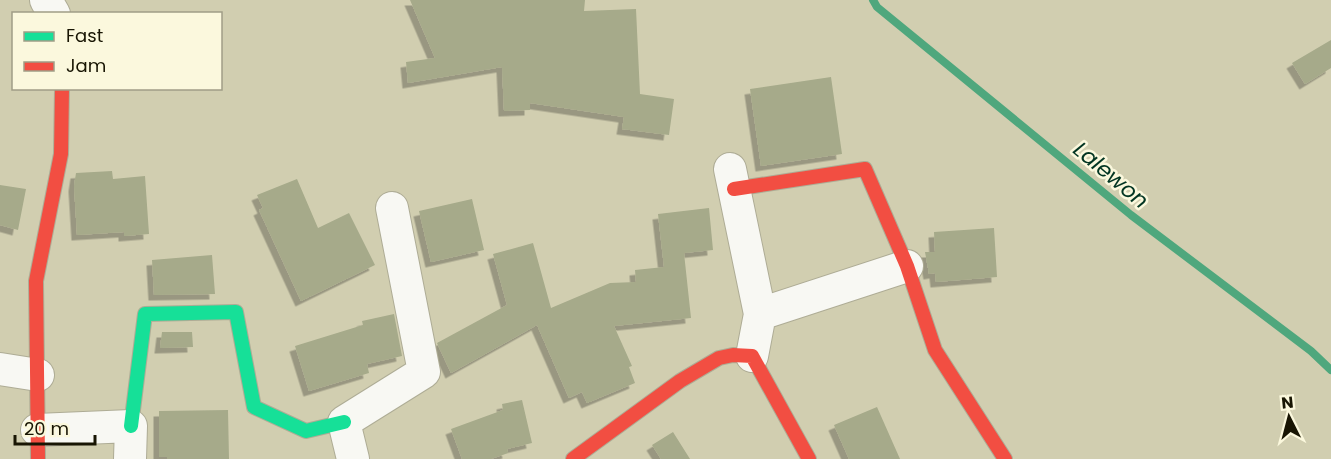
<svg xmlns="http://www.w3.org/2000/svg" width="1331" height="459" viewBox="0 0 1331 459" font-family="Poppins,sans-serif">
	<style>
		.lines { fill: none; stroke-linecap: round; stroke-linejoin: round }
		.stream { stroke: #4fa77d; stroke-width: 8 }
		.building { fill: #a6aa8a; filter: url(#shadow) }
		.street-casing { stroke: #aeac95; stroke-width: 34 }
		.fast-casing { stroke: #aeac95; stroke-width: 16 }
		.jam-casing { stroke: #aeac95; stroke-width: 16 }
		.street { stroke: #f8f8f3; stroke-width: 32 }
		.fast { stroke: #16e098; stroke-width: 14 }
		.jam { stroke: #f24e42; stroke-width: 14 }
		.labels { text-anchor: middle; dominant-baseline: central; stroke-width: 5; stroke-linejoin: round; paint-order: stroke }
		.water-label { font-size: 22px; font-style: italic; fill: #023522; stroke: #fbf8dd }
	</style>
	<defs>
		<filter id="shadow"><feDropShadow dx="-5.5" dy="5.5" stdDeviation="0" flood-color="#0004"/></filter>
	</defs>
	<rect width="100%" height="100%" fill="#d1ceb0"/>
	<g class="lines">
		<path class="stream" d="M873,0L877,7L1131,215L1311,351L1331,370"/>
	</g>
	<path class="building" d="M410,0H585L584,11L636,9L640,94L674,99L669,135L622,129L624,117L530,103V110L504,111L502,67L408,83L406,62L435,58Z
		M1331,40V68L1305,84L1292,63Z
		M831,77L842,154L761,166L750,89Z
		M112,171L113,179L145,176L149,234L124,236V232L77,235L74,186L76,173Z
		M297,179L318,228L349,213L375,265L301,301L259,210L263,208L257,195Z
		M0,185L26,189L18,230L0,225Z
		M472,199L484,250L431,262L419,211Z
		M709,208L713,250L684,253L691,318L614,326L632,366L629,367L635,383L587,403L582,392L569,398L537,325L451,373L437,343L507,305L493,254L533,243L551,308L610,283L636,282L635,270L664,267L658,214Z
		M994,228L997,277L936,282L935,273L929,274L925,252H935L934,232Z
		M212,255L215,294L154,295L152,260Z
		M394,314L402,356L367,364L369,373L309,391L295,346L363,325L362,321Z
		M162,332H192L193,347L160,348Z
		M522,400L532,443L507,449L508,453L491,459H462L451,429L503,410L502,404Z
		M877,407L900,459H849L834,425Z
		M228,410L229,459H167V457H159V411Z
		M673,432L690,459H661L652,445Z"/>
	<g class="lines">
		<g class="street-casing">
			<path id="street" d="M46,0L54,14
				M730,169L760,314L752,356
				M760,314L907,266
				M0,369L38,375
				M37,430L131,426L130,459
				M353,459L344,422L424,372L392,208"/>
		</g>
		<g class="fast-casing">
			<path id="fast" d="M131,426L145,314L236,312L254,407L306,431L344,422"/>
		</g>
		<g class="jam-casing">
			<path id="jam" d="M734,189L865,169L907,266L935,350L1005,459
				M38,459L36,281L61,154L62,88
				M573,459L680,381L719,358L733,355L752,356L809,459"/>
		</g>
		<use href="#street" class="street"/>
		<use href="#fast" class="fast"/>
		<use href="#jam" class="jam"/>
	</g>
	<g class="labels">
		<g class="water-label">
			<text transform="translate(1111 175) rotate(40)">Lalewon</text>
		</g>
	</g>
	<rect x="12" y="12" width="210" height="78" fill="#fbf8dd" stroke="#a09d86" stroke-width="1.5"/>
	<rect x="24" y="32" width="30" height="9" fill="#16e098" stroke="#a09d86" stroke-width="1.5"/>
	<text x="66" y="42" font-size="18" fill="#181503">Fast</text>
	<rect x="24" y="62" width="30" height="9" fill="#f24e42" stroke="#a09d86" stroke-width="1.5"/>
	<text x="66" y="72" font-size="18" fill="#181503">Jam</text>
	<g transform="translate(1289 417) rotate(354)" stroke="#fbf8dd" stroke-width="4.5" paint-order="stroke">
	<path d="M0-4.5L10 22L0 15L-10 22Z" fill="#181503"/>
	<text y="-9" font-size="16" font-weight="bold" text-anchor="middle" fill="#181503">N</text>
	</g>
	<path d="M15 435v9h80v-9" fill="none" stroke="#181503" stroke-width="3"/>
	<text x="24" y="435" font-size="18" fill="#181503" stroke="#fbf8dd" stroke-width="4.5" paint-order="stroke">20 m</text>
</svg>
